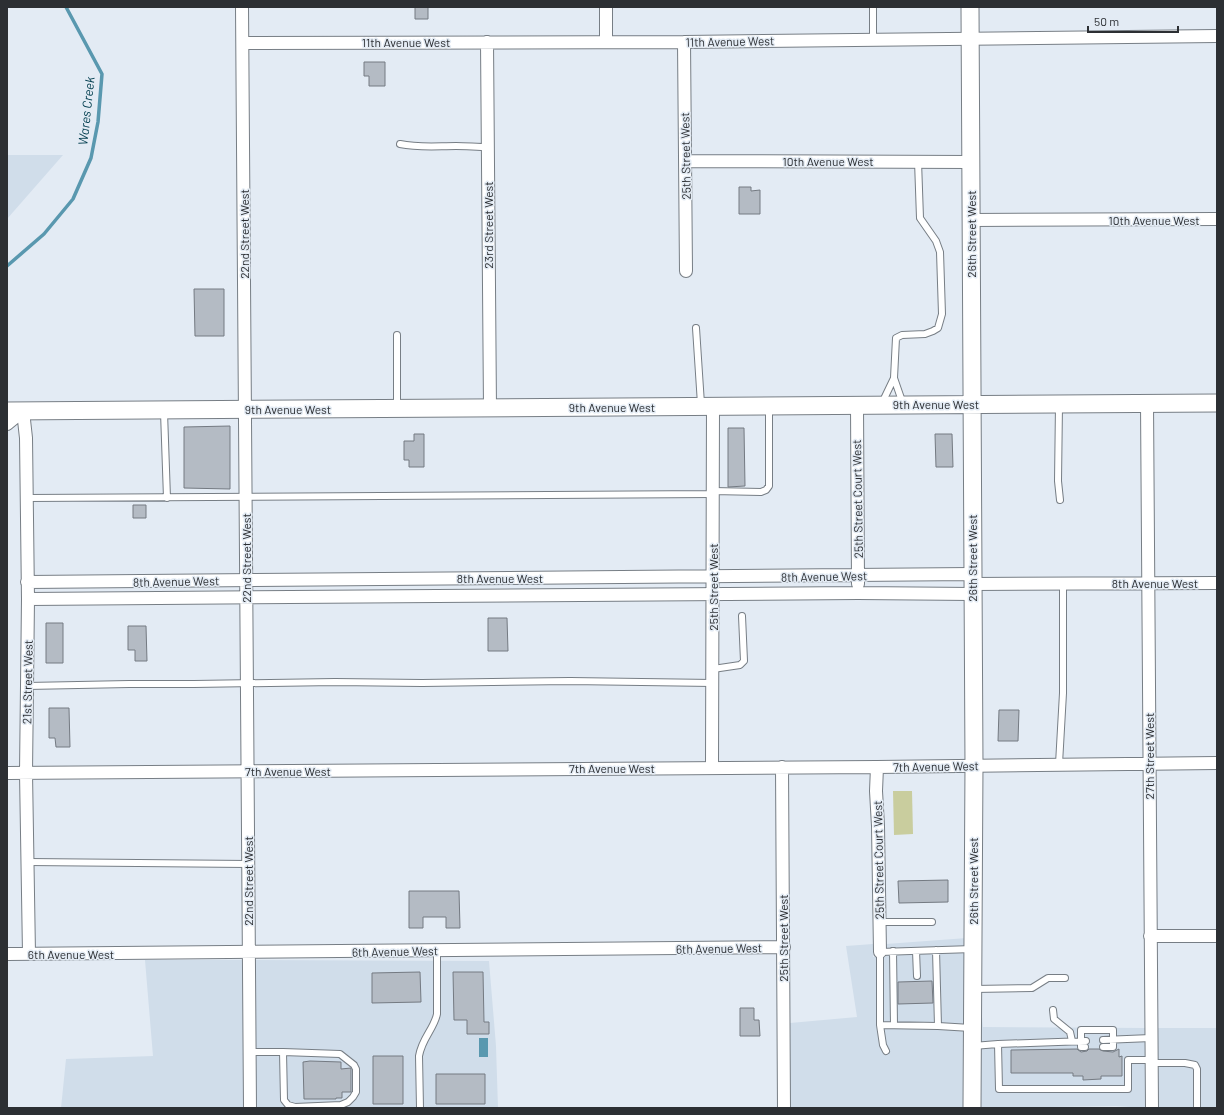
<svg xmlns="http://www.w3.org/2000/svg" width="1224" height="1115" viewBox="0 0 1224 1115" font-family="Barlow,sans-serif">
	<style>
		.built { fill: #d0ddea }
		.green { fill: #c9cd9e }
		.water { fill: #5998af }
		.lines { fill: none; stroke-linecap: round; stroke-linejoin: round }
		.stream { stroke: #5998af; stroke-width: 3.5 }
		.building { fill: #b4bbc4; stroke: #747a82 }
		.lane-casing { stroke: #777e85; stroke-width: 8 }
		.street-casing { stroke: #777e85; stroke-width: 14 }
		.secondary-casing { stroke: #777e85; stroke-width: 19 }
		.lane { stroke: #fff; stroke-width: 6 }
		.street { stroke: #fff; stroke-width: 12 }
		.secondary { stroke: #fff; stroke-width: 17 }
		.labels { text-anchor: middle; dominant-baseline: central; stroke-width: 3; stroke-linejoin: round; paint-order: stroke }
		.street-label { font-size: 12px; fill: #2c2f33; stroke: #e3ebf4 }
		.water-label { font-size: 13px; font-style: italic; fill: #023e4f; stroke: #e3ebf4 }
	</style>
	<rect width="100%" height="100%" fill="#e3ebf4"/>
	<path class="built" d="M7,155H63L7,219Z
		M967,938L966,1108H790V1023L857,1017L846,946L873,944V957H886V944Z
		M145,960H243L244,1108H61L66,1059L153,1056Z
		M255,960L489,961L496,1046L498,1108H256Z
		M979,986L983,1027L1145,1028V1108L1116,1106L978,1108Z
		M1157,1028H1217V1108H1158Z"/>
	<path class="green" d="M893,791H912L913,834L894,835Z"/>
	<path class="water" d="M479,1038H488V1057H479Z"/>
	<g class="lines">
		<path class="stream" d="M7,266L44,234L73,199L91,158L98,122L102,74L66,7"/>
	</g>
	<path class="building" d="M415,7H428V19H415Z
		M364,62H385V86H369V76H364Z
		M739,187H751V191L760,190V214H739Z
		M194,289H224V336H195Z
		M230,426V489L184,488V427Z
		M728,428H744L745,486L728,487Z
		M414,434H424V467H409V460H404V441H414Z
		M935,434H952L953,467H936Z
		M133,505H146V518H133Z
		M488,618H507L508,651H488Z
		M46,623H63V663H46Z
		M128,626H146L147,661H135V650H128Z
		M49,708H69L70,747H56L55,738H49Z
		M999,710H1019L1018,741H998Z
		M948,880V902L899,903L898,881Z
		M409,891H459L460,928H446V917H423V928H409Z
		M420,972L421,1002L372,1003V973Z
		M453,972H483L484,1022H489V1034H467V1020H454Z
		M932,981L933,1003L898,1004V982Z
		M740,1008H754V1020H759L760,1036H740Z
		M1077,1049L1081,1052L1087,1051L1089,1049H1099L1103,1051L1113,1052L1119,1049V1057L1122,1056V1076H1101V1079L1083,1080V1076H1073V1073H1011V1050Z
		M373,1056H403V1104H373Z
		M310,1061L341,1062V1069L351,1068V1092H342V1098H336V1099H304L303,1062Z
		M436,1074H485V1104H436Z"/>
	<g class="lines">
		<g class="lane-casing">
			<path id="lane" d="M873,7V39
				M400,144C419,148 437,146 456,146C467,146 477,147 488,147
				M696,328L701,404
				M397,335V407
				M882,403L894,378
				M903,404L894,378L896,338L902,335L925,334L933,331L938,328L942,314L940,252L936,241L920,218L918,161
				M1059,405L1058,481L1060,500
				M164,412L167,498
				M713,491L761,492L766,490L769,486V407
				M27,498L713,494
				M713,669L740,665L744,661L742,616
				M27,686L129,684H194L335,682L422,683L570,681L713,683
				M1059,764L1063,693V584
				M28,862L248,864
				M879,922H932
				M936,950L938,1026
				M893,951L894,1025
				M916,951L917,976
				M974,989L1032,988L1048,978H1065
				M1053,1010L1054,1019L1070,1032L1072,1041
				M880,1025L938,1026L971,1028
				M1103,1040L1151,1038
				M998,1044L1086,1041
				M973,1046L998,1044L999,1089H1128V1060H1151
				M1085,1047H1081V1030H1113V1047H1103
				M886,1051L883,1045L880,1025V952L973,949
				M249,1052H283L284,1100L288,1105L295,1107L341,1105L348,1102L353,1097L356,1092V1069L354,1065L340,1054L283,1052
				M1151,1063H1185L1195,1065L1197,1069V1108
				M420,1108L419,1056C422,1038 434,1029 437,1014V951"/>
		</g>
		<g class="street-casing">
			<path id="street" d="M242,7L250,1108
				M606,7V42
				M487,42L490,408
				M684,42L686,271
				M243,43L684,42L1217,36
				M685,161L971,162
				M971,220L1217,219
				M1147,403L1152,1108
				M857,405L858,584
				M23,411L26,438L28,599L26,773L29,954
				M7,424L23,411
				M27,582L972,574
				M972,584L1217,583
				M28,599L858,593L972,594
				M782,767L784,1108
				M877,767L876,791L878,826L880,952
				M712,768L713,406
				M7,773L877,767L1217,763
				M1150,936H1217
				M7,954L784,947"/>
		</g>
		<g class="secondary-casing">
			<path id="secondary" d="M970,7L974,765L972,1108
				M7,411L1217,403"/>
		</g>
		<use href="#lane" class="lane"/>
		<use href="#street" class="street"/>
		<use href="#secondary" class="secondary"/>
	</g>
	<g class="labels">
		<g class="street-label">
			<text transform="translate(730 41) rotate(-1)">11th Avenue West</text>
			<text x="406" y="42">11th Avenue West</text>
			<text transform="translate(685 156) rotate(-91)">25th Street West</text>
			<text x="828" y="161">10th Avenue West</text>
			<text x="1154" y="220">10th Avenue West</text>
			<text transform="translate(488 225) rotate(-90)">23rd Street West</text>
			<text transform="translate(244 234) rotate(-90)">22nd Street West</text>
			<text transform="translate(971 234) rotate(-90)">26th Street West</text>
			<text x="936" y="404">9th Avenue West</text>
			<text x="612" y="407">9th Avenue West</text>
			<text x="288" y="409">9th Avenue West</text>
			<text transform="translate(857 499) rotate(-91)">25th Street Court West</text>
			<text transform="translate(246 558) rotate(-90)">22nd Street West</text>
			<text transform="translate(972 558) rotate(-90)">26th Street West</text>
			<text transform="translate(824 576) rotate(-1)">8th Avenue West</text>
			<text x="500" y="578">8th Avenue West</text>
			<text transform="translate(176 581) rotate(-1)">8th Avenue West</text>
			<text x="1155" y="583">8th Avenue West</text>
			<text transform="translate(713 587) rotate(-90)">25th Street West</text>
			<text transform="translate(27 682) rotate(-89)">21st Street West</text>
			<text transform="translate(1149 756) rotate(-90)">27th Street West</text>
			<text transform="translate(936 766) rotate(-1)">7th Avenue West</text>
			<text x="612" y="768">7th Avenue West</text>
			<text x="288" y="771">7th Avenue West</text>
			<text transform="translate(878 860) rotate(-91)">25th Street Court West</text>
			<text transform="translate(248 881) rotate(-90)">22nd Street West</text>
			<text transform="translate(973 881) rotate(-90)">26th Street West</text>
			<text transform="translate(783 938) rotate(-90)">25th Street West</text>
			<text transform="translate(719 948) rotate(-1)">6th Avenue West</text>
			<text transform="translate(395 951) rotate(-1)">6th Avenue West</text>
			<text x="71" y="954">6th Avenue West</text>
		</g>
		<g class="water-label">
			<text transform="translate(86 111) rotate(-84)">Wares Creek</text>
		</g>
	</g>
	<rect width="1224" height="1115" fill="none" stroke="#2c2f33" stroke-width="16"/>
	<path d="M1088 26v6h90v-6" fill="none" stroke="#2c2f33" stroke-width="2"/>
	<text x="1094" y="26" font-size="12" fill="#2c2f33" stroke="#e3ebf4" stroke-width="3" paint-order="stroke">50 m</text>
</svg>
